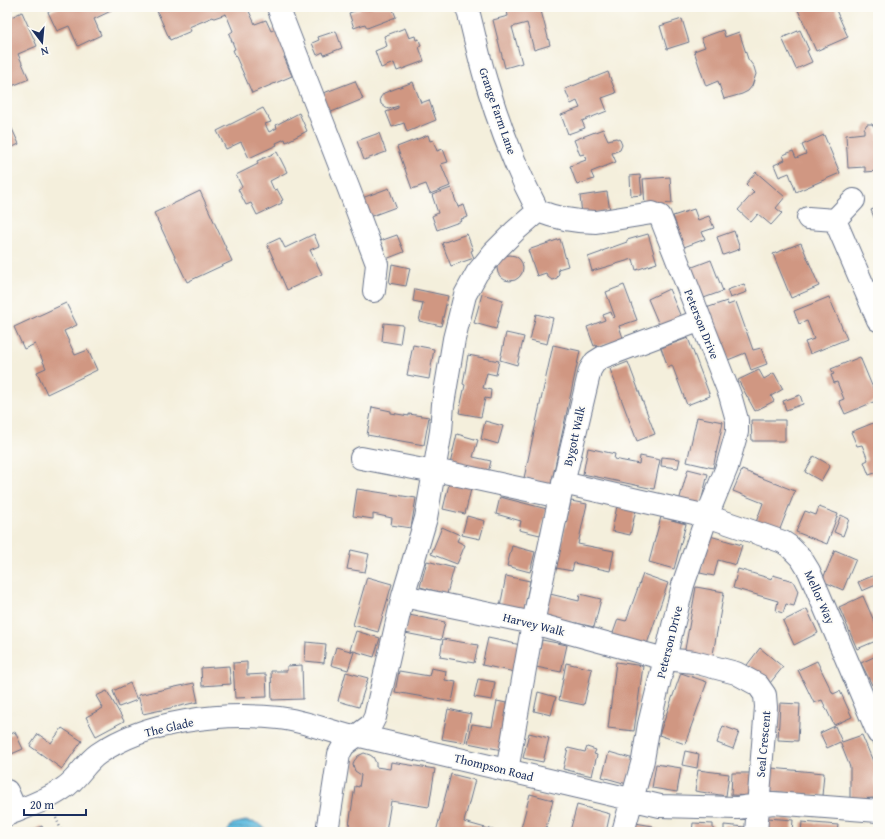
<svg xmlns="http://www.w3.org/2000/svg" width="885" height="839" viewBox="0 0 885 839" font-family="'Gentium Book Plus',serif">
	<style>
		.water { fill: url(#water-rules); stroke: #3e769e }
		.building { fill: #d09782 }
		.lines { fill: none; stroke-linecap: round; stroke-linejoin: round }
		.minor-casing { stroke: #67728a; stroke-width: 24 }
		.path { stroke: #67728a; stroke-width: 2.5; stroke-dasharray: 1 3; stroke-linecap: butt }
		.minor { stroke: #fff; stroke-width: 22 }
		.labels { text-anchor: middle; dominant-baseline: central; stroke-width: 4; stroke-linejoin: round; paint-order: stroke }
		.street-label { font-size: 12px; fill: #1b2f5e; stroke: #fdfcf7 }
	</style>
	<defs>
		<pattern id="water-rules" width="6" height="5" patternUnits="userSpaceOnUse"><rect width="6" height="5" fill="#61bcdf"/><path d="M0 2.5h6" fill="none" stroke="#4f99b8"/></pattern>
	</defs>
	<rect width="100%" height="100%" fill="#fdfcf7"/>
	<filter id="ink" filterUnits="userSpaceOnUse"><feTurbulence type="fractalNoise" baseFrequency=".025" numOctaves="2"/><feDisplacementMap in="SourceGraphic" scale="8" xChannelSelector="R" yChannelSelector="G"/><feConvolveMatrix kernelMatrix="1 2 1 2 8 2 1 2 1" color-interpolation-filters="sRGB"/></filter>
	<filter id="wash" filterUnits="userSpaceOnUse"><feTurbulence type="fractalNoise" baseFrequency=".012" numOctaves="4" result="noise"/><feDisplacementMap in="SourceGraphic" scale="16" xChannelSelector="R" yChannelSelector="G"/><feGaussianBlur stdDeviation="0.9" result="paint"/><feColorMatrix in="noise" values="0 0 0 0 0 0 0 0 0 0 0 0 0 0 0 0 0 1.4 0 .05"/><feComposite in="paint" operator="in"/></filter>
	<g filter="url(#wash)">
		<rect width="100%" height="100%" fill="#f4efdc"/>
		<path class="water" d="M245,821C254,822 263,823 267,832H227L232,824Z"/>
		<g id="blocks">
			<path class="building" d="M60,7H109L111,11L94,19L101,35L78,46L69,26L57,31L48,12Z
				M167,7H247L255,24L266,20L271,31L280,27L291,54L284,57L292,76L252,93L233,50L235,49L229,34L233,31L226,14L214,18L213,17L189,27L191,31L170,40L157,11Z
				M359,7H392L396,17L367,28L365,24L354,28L349,13L360,9Z
				M520,7H540L550,45L534,50L527,23L512,27L522,63L505,68L493,20L508,16L507,11Z
				M805,7H838L835,8L848,37L816,51L798,10Z
				M22,12L37,46L18,54L29,79L12,86V91L7,94V25L9,24L7,19Z
				M682,19L689,42L667,49L660,26Z
				M405,28L409,38L415,36L416,40L419,39L421,46L419,47L424,61L397,71L394,63L381,68L375,51L387,46L384,36Z
				M723,30L725,37L739,32L748,59L754,67L756,74L752,86L748,91L742,94L724,99L718,81L706,86L694,51L705,47L701,38Z
				M800,30L809,50L807,51L812,62L796,69L782,38Z
				M336,31L342,48L324,55L323,52L317,55L312,43L319,40L318,37Z
				M608,72L616,93L602,98L607,111L582,121L585,128L568,134L561,115L580,108L577,101L571,104L565,89Z
				M355,81L363,99L329,113L321,94Z
				M413,82L421,103L429,100L436,120L407,132L404,123L392,127L386,112L398,108V106L389,109L386,108L381,104L380,98L384,93Z
				M263,108L271,122L265,124L269,132L277,128L276,125L299,113L307,131L286,142L285,139L276,143L277,145L249,158L241,142L226,149L217,131Z
				M7,118L19,144L7,150Z
				M867,124H872L876,129V133H878V171L865,172V167L848,168L846,135L864,133V129Z
				M603,129L608,140L616,138L620,140L622,145L620,150L612,153L616,162L591,172L594,179L577,185L570,166L586,160L584,154L580,155L574,140Z
				M379,133L386,152L364,160L357,141Z
				M428,135L430,141L433,140L437,151L443,149L448,162L441,164L450,186L430,194L426,184L412,189L397,147Z
				M824,135L840,173L796,192L789,173L779,177L774,165L785,160L783,155L793,151L796,158L806,154L802,145Z
				M277,152L287,172L270,181L274,190L277,189L283,200L281,201L282,203L257,215L251,203L246,205L238,189L242,187L236,175L258,164L257,161Z
				M756,172L785,197L776,208L782,213L771,225L758,214L751,222L738,210L754,192L746,184Z
				M640,175L642,195L631,196L630,176Z
				M670,177L672,203L645,205L643,179Z
				M389,188L396,207L369,217L362,198Z
				M451,188L458,207L464,205L468,217L461,219L462,221L437,230L432,216L438,213L432,195Z
				M200,191L232,261L187,282L154,213Z
				M607,192L610,211L582,214L580,196Z
				M878,207V227L871,210Z
				M694,209L698,220L709,216L714,228L702,232L705,239L684,247L673,216Z
				M734,231L740,249L723,255L717,237Z
				M314,234L319,246L310,250L322,274L287,290L267,244L280,238L285,248Z
				M467,234L473,250L471,251L474,258L451,266L442,243Z
				M648,234L657,263L636,270L633,259L592,271L588,257L602,252V251L627,242V240Z
				M397,235L404,252L386,259L380,241Z
				M560,239L568,266L558,269L559,273L557,278L552,280L548,277L546,273L537,276L528,250Z
				M801,243L819,286L791,298L773,254Z
				M497 268a13 13 0 1 1 26 0a13 13 0 1 1-26 0Z
				M711,260L723,291L701,299L690,268Z
				M392,264L410,268L406,286L389,283Z
				M744,284L747,292L730,298L727,290Z
				M624,285L637,320L619,326L623,338L597,347L596,345L594,346L587,327L605,320L603,315L611,312L613,318L615,317L606,292Z
				M415,289L448,296L441,326L419,321L423,303L413,301Z
				M669,289L681,317L660,327L648,299Z
				M482,294L503,300L496,329L474,323Z
				M829,297L847,339L810,354L805,342L814,339L807,321L799,324L794,311Z
				M727,301L728,305L736,302L753,350L761,348L767,364L751,370L745,353L728,360L720,338L718,339L706,308Z
				M66,303L77,325L64,331L75,355L88,350L97,370L47,394L37,372L46,368L35,344L24,349L14,327Z
				M536,314L553,318L547,344L530,340Z
				M384,323L403,325L400,344L382,341Z
				M506,333L524,337L517,365L500,360Z
				M688,338L710,396L687,405L672,365L668,367L661,348Z
				M413,345L434,349L429,379L407,375Z
				M553,345L580,351L551,485L524,478Z
				M468,355L499,361L496,375L487,373L483,388L491,390L490,399L485,398L481,417L459,413L465,385L463,384Z
				M860,357L878,400L845,414L839,401L844,399L837,382L834,383L831,375L834,374L831,369Z
				M628,362L655,434L637,441L610,369Z
				M759,370L764,379L774,373L783,389L771,396L774,401L755,411L738,380Z
				M800,395L803,404L786,410L783,401Z
				M372,407L391,411V413L409,416V414L429,417L424,445L367,435Z
				M697,417L723,422L713,468L687,462Z
				M751,420H785V441H752Z
				M485,421L503,426L498,444L481,439Z
				M878,421V472L869,475L864,462L868,460L862,445L857,446L851,432Z
				M457,434L478,440L473,457L491,461L488,473L450,464Z
				M588,448L615,454L614,459L639,464L640,456L660,460L654,489L583,474Z
				M814,456L830,465L821,481L805,472Z
				M662,457L680,459L678,468L661,466Z
				M688,469L708,474L700,506L679,501Z
				M742,470L795,491L778,534L755,525L763,503L733,491Z
				M450,480L472,485L465,514L443,509Z
				M357,489L416,498L411,528L391,525L392,518L373,514V519L353,516Z
				M500,497L547,509L540,535L519,530L521,521L496,514Z
				M571,501L587,504L578,544L614,551L610,571L574,563L572,571L556,568Z
				M617,506L636,510L630,535L612,531Z
				M819,507L838,514L827,544L796,532L805,511L816,515Z
				M841,515L849,519L843,536L834,532Z
				M467,516L485,521L480,539L462,535Z
				M661,517L686,524L674,569L649,562Z
				M442,527L460,535L457,541L465,545L457,564L431,554Z
				M710,536L742,545L736,565L718,560L714,576L700,573Z
				M512,546L535,552L530,572L507,566Z
				M351,550L369,554L365,572L347,569Z
				M835,550L856,559L843,590L822,581Z
				M427,561L454,568L447,594L420,587Z
				M738,569L772,579L773,575L793,581L798,591L794,606L786,604L783,613L776,611L778,601L733,588Z
				M643,574L668,583L646,647L612,636L618,619L626,621Z
				M875,575L878,584L862,591L858,582Z
				M506,576L530,581L524,612L500,607Z
				M367,577L392,584L378,632L353,625Z
				M696,587L724,592L712,660L684,655Z
				M550,594L579,601L580,594L601,599L594,627L545,616Z
				M863,596L878,630V640L857,649L839,607Z
				M807,609L818,633L794,645L783,621Z
				M409,615L445,622L441,640L405,633Z
				M356,631L380,638L374,657L350,650Z
				M488,638L521,645L515,672L482,665Z
				M443,639L478,645L474,663L440,657Z
				M542,640L567,645L561,672L536,667Z
				M306,642L326,644L324,663L305,661Z
				M336,647L354,652L348,670L331,665Z
				M760,648L783,667L770,683L747,665Z
				M878,655V682L872,685L861,663Z
				M817,661L833,694L840,691L852,717L834,725L822,700L814,703L798,670Z
				M247,662V675L266,674L267,697L235,698L233,663Z
				M616,662L643,666L634,731L608,728Z
				M566,663L592,669L584,705L559,700Z
				M302,665L303,699L272,700L271,671H287V666Z
				M229,666L231,684L202,686L201,668Z
				M431,668L446,671L445,680L456,682L452,702L395,692L399,671L429,676Z
				M346,672L368,678L359,707L338,701Z
				M681,673L707,682L685,744L659,735Z
				M478,679L495,682L492,700L474,697Z
				M130,683L137,700L119,707L113,691Z
				M194,683L198,702L143,714L138,695Z
				M107,691L124,721L96,736L86,717L103,708L96,696Z
				M538,692L556,697L551,715L534,711Z
				M497,701L511,704L502,750L468,743L472,724L492,727Z
				M780,703L800,704L798,741L778,740Z
				M448,709L471,714L465,743L442,739Z
				M723,726L739,732L733,749L717,743Z
				M835,726L842,742L862,735L875,766L876,798L850,799V767L840,742L827,748L820,733Z
				M62,728L82,741L62,769L30,746L38,734L51,743Z
				M15,732L23,749L7,756V736Z
				M529,733L549,738L543,762L523,758Z
				M587,747L596,750L594,754L597,755L592,776L563,769L568,748L585,752Z
				M685,751L699,754L697,768L682,765Z
				M609,752L634,759L627,784L602,777Z
				M364,753L370,755L373,757L376,763V767L390,769L391,762L435,769L429,807L391,801L386,832H348L355,786L359,787L361,775L355,771L353,765L354,761L358,756Z
				M656,764L681,768L677,792L652,788Z
				M771,768L824,773L822,796L768,791Z
				M698,770L729,774L726,796L695,791Z
				M732,773H754L753,796L731,795Z
				M451,774L475,780L464,822L500,832H436Z
				M530,794L553,800L545,832H520Z
				M577,805L610,814L606,832H575L570,831Z
				M767,818L793,820L792,832H766Z
				M802,822L838,825L837,832H801Z
				M635,823L653,826L652,828L668,832H633Z
				M693,823L713,824V832H692Z
				M724,825L745,827L744,832H724Z
				M42,826L44,832H29Z"/>
		</g>
	</g>
	<g filter="url(#ink)">
		<use href="#blocks" fill-opacity="0" stroke="#67728a" stroke-width="1"/>
		<g class="lines">
			<g class="minor-casing">
				<path id="minor" d="M278,7L350,192L377,264L374,291
					M467,7C474,32 479,59 487,84C500,128 517,171 538,211
					M808,218L835,220
					M835,220L878,320
					M835,220L854,200
					M361,458L434,472
					M435,470L560,497
					M563,483L707,516L763,535L783,542L789,546L801,558L809,571L878,733
					M403,596L533,623L665,659L694,662L736,673L758,685L765,695L766,707L756,832
					M356,735L660,806L737,808L773,803L878,811
					M507,771L533,623L560,497L590,370L595,362L603,357L701,320
					M7,791L16,811
					M7,815C26,807 48,800 64,788C78,779 85,763 98,754C147,720 222,712 279,718C305,721 328,731 353,737
					M327,832L339,754L344,745L371,725L375,717L403,596L426,518L441,431L443,404L454,339L465,295L477,273L494,252L515,231L538,211C558,219 576,222 596,222L652,213L660,216L730,395L737,420V432L727,467L707,516L683,585L649,724L643,760L623,832"/>
			</g>
			<path class="path" d="M56,818L62,832"/>
			<use href="#minor" class="minor"/>
		</g>
	</g>
	<g class="labels">
		<g class="street-label">
			<text transform="translate(498 111) rotate(71)">Grange Farm Lane</text>
			<text transform="translate(702 324) rotate(68)">Peterson Drive</text>
			<text transform="translate(574 436) rotate(-77)">Bygott Walk</text>
			<text transform="translate(820 597) rotate(66)">Mellor Way</text>
			<text transform="translate(534 624) rotate(14)">Harvey Walk</text>
			<text transform="translate(669 642) rotate(-76)">Peterson Drive</text>
			<text transform="translate(169 727) rotate(-13)">The Glade</text>
			<text transform="translate(763 744) rotate(-85)">Seal Crescent</text>
			<text transform="translate(494 767) rotate(14)">Thompson Road</text>
		</g>
	</g>
	<rect width="885" height="839" fill="none" stroke="#fdfcf7" stroke-width="24"/>
	<g transform="translate(42 42) rotate(164)" stroke="#fdfcf7" stroke-width="3" paint-order="stroke">
	<path d="M0-3L7 15L0 10L-7 15Z" fill="#1b2f5e"/>
	<text y="-6" font-size="11" font-weight="bold" text-anchor="middle" fill="#1b2f5e">N</text>
	</g>
	<path d="M24 809v6h62v-6" fill="none" stroke="#1b2f5e" stroke-width="2"/>
	<text x="30" y="809" font-size="12" fill="#1b2f5e" stroke="#fdfcf7" stroke-width="3" paint-order="stroke">20 m</text>
</svg>
